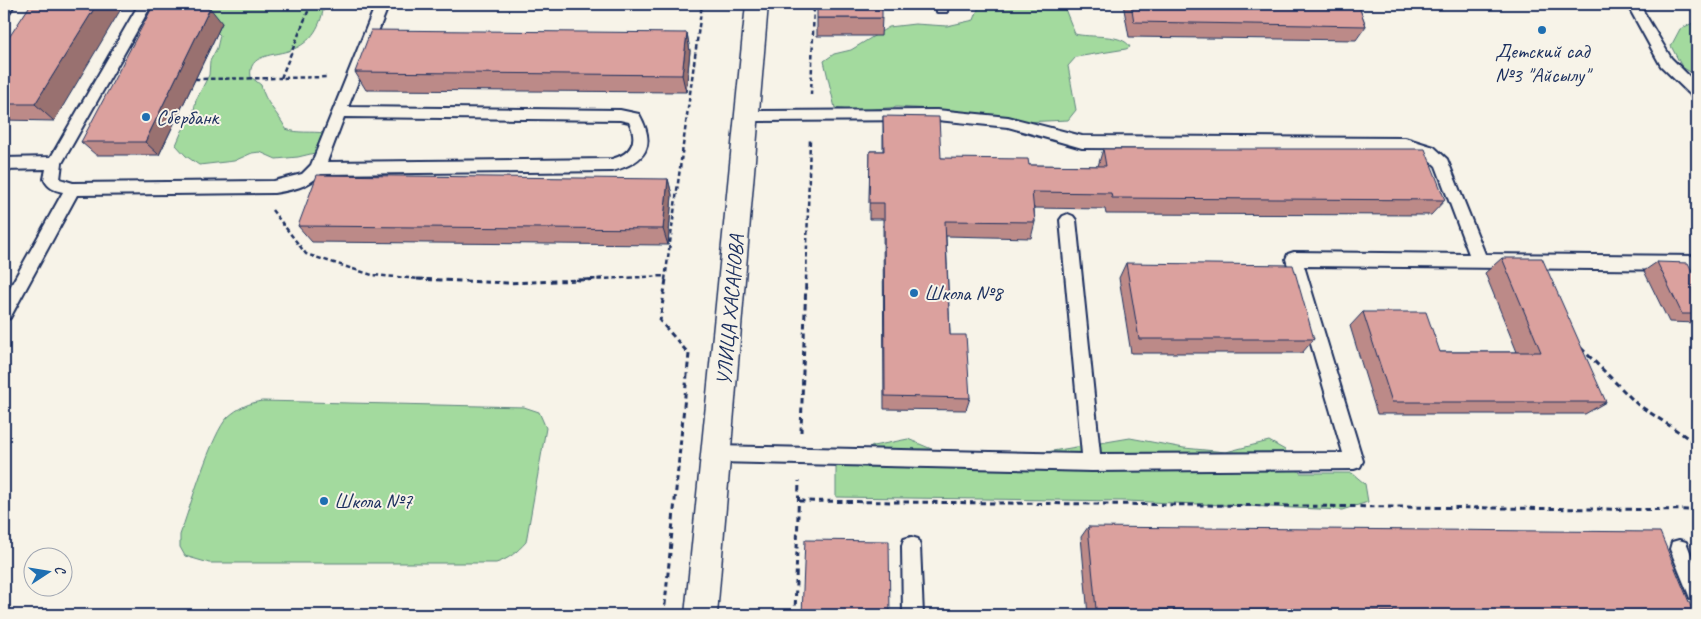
<svg xmlns="http://www.w3.org/2000/svg" width="1701" height="619" viewBox="0 0 1701 619" font-family="Caveat,sans-serif">
	<style>
		.green { fill: #a3da9e; stroke: #5f847e }
		.lines { fill: none; stroke-linecap: round; stroke-linejoin: round }
		.service-casing { stroke: #1b2f5e; stroke-width: 4 }
		.minor-casing { stroke: #1b2f5e; stroke-width: 3 }
		.path-far1 { stroke: #1b2f5e; stroke-width: 2.5; stroke-dasharray: 4.5 3; stroke-linecap: butt }
		.path { stroke: #1b2f5e; stroke-width: 3; stroke-dasharray: 5.5 4; stroke-linecap: butt }
		.service { fill: #f7f3e8; fill-rule: evenodd }
		.minor { fill: #f7f3e8; fill-rule: evenodd }
		.wall { fill: #bc8a88; stroke: #1b2f5e }
		.shaded-wall { fill: #99716f; stroke: #1b2f5e }
		.building { fill: #dba19e; stroke: #1b2f5e }
		.poi-dot { fill: #1f6fb2; stroke: #f7f3e8; stroke-width: 2 }
		.labels { text-anchor: middle; dominant-baseline: central; stroke-width: 4; stroke-linejoin: round; paint-order: stroke }
		.poi-label { font-size: 21px; fill: #1b2f5e; stroke: #f7f3e8; text-anchor: start }
		.street-label { font-size: 21px; fill: #1b2f5e; stroke: #f7f3e8 }
	</style>
	<rect width="100%" height="100%" fill="#f7f3e8"/>
	<filter id="ink" filterUnits="userSpaceOnUse"><feTurbulence type="fractalNoise" baseFrequency=".02" numOctaves="2"/><feDisplacementMap in="SourceGraphic" scale="10" xChannelSelector="R" yChannelSelector="G"/><feConvolveMatrix kernelMatrix="1 2 1 2 8 2 1 2 1" color-interpolation-filters="sRGB"/></filter>
	<g filter="url(#ink)">
		<path class="green" d="M154,4L183,5L187,4H324C322,24 312,43 291,50C276,56 247,53 251,77L261,85C265,103 278,113 286,129C298,134 311,131 324,133L323,151L298,157L276,159L260,152L252,153L234,161L199,165L186,156L176,145L182,131L193,115L196,100L209,75L210,61L217,48L220,35L212,27L152,28L150,11Z
			M980,4H1063L1075,34C1089,38 1123,33 1130,47L1126,49L1076,57L1068,66L1076,110L1068,120L1024,122L949,110L897,107L855,111L835,108L824,61L834,54L851,50L889,27L915,24L947,26L974,20Z
			M1697,21V76L1682,67L1671,46L1680,29Z
			M262,401L524,407L539,412L546,428L526,542C517,552 509,559 496,563H209L185,556L180,547V535C189,510 212,432 228,417C238,408 249,403 262,401Z
			M1130,438L1184,448L1226,452L1269,441L1285,450L1300,473H1352L1365,484L1368,502L1342,510L1126,501L836,497V467L873,446L908,439L969,465Z"/>
		<g class="lines">
			<g class="service-casing">
				<path id="service" d="M17,4H31L9,38L4,40V25Z
					M139,4H152L62,163L60,179L73,183L274,181L302,174L311,165L376,4H389L348,107L620,110L639,114C657,146 646,162 612,171L321,174C308,187 292,190 274,193L77,195L10,318L4,320V298L63,192C54,190 48,188 44,179L46,169L4,170V158L51,157ZM344,117L620,120L629,122C639,141 631,154 612,159L327,162Z
					M936,4H948L947,12H937Z
					M1627,4H1639L1671,58L1697,84V97L1692,96L1661,66Z
					M937,110L1008,117L1082,136L1405,138L1434,147L1447,159L1485,254L1697,256V270L1304,266L1363,461L1360,467L1354,469L1092,471L717,462L711,460L708,454L711,448L717,446L1082,454L1060,220L1063,216L1068,214L1073,216L1076,220L1100,454L1343,453L1286,259L1288,254L1294,252L1469,254L1436,166L1424,155L1405,150L1082,148L1008,127L937,120L747,121L742,120L740,116L742,112L747,111Z
					M911,537L918,539L920,546L923,615H903L902,546L904,539Z
					M1679,540L1686,542L1697,569V601L1690,598L1670,549L1672,542Z"/>
			</g>
			<g class="minor-casing">
				<path id="minor" d="M746,4H768L717,615H685Z"/>
			</g>
			<path class="path-far1" d="M311,4L281,78L328,77
				M195,79L281,78
				M811,95L814,4
				M272,210L306,254L372,275L432,280
				M576,280L666,276
				M665,280L702,4
				M806,280L810,139"/>
			<path class="path" d="M417,279L507,283L605,279
				M1581,348L1637,404L1697,444
				M801,432L806,279
				M799,501L1697,510
				M664,615L689,354L660,321L666,279
				M795,615L799,481"/>
			<use href="#service" class="service"/>
			<use href="#minor" class="minor"/>
		</g>
		<path class="wall" d="M1123,4H1358L1366,26L1356,40L1129,37Z
			M817,18H882L881,36H817Z
			M222,23L159,155H96L81,142Z
			M687,33L690,51L686,92L366,90L355,72Z
			M4,45L54,121L4,120Z
			M883,116L941,158L1029,165L1098,166L1103,149L1445,200L1431,215L1106,214L1105,209L1034,208L1035,222L1031,238L946,236L950,335L970,398L966,410L884,409L883,219H869L870,151H883Z
			M668,179L672,195L668,245L312,242L298,226Z
			M1502,258L1606,402L1585,414H1377L1350,326L1363,312L1440,352H1517L1485,273Z
			M1657,262L1697,281V323L1669,322L1644,271Z
			M1126,263L1314,339L1302,353H1131L1119,278Z
			M1088,527L1694,614L1690,615H1088L1081,537Z"/>
		<path class="shaded-wall" d="M97,4H124L54,121L35,104Z
			M210,8L222,23L159,155L145,142Z
			M687,33L690,51L686,92L682,75Z
			M668,179L672,195L668,245L663,229Z"/>
		<path class="building" d="M31,4H97L35,104H4V45Z
			M817,4H882V18H817Z
			M1131,4H1358L1366,26L1134,22Z
			M152,8H210L145,142H81Z
			M371,30L687,33L682,75L355,72Z
			M883,116L939,117L941,158L1028,159L1029,165L1106,166L1103,149H1425L1445,200L1112,198L1111,193L1032,192L1035,222L945,221L950,335H966L970,398L885,396L884,203H869L870,151H884Z
			M317,175L668,179L663,229L298,226Z
			M1502,258H1542L1606,402H1392L1363,312H1426L1440,352H1541Z
			M1657,262L1688,263L1697,281V314H1682Z
			M1126,263L1293,265L1314,339H1139Z
			M1088,527L1660,532L1694,614L1096,609Z
			M805,540L889,541L890,615H802Z"/>
	</g>
	<g class="poi-dot">
		<circle cx="1542" cy="30" r="5"/>
		<circle cx="146" cy="117" r="5"/>
		<circle cx="914" cy="293" r="5"/>
		<circle cx="324" cy="501" r="5"/>
	</g>
	<g class="labels">
		<g class="poi-label">
			<text x="1542" y="51" text-anchor="middle">Детский сад<tspan x="1542" dy="24">№3 "Айсылу"</tspan></text>
			<text x="156" y="117">Сбербанк</text>
			<text x="924" y="293">Школа №8</text>
			<text x="334" y="501">Школа №7</text>
		</g>
		<g class="street-label">
			<text transform="translate(730 310) rotate(-85)">УЛИЦА ХАСАНОВА</text>
		</g>
	</g>
	<rect width="1701" height="619" fill="none" stroke="#f7f3e8" stroke-width="20"/>
	<rect x="10" y="10" width="1681" height="599" fill="none" stroke="#1b2f5e" stroke-width="2" filter="url(#ink)"/>
	<g transform="translate(48 572) rotate(78)"><circle r="24" fill="#f7f3e8" stroke="#9fa5b1"/>
	<path d="M0-4L9 19L0 12L-9 19Z" fill="#1f6fb2"/>
	<text y="-8" font-size="14" font-weight="bold" text-anchor="middle" fill="#1b2f5e">С</text>
	</g>
</svg>
